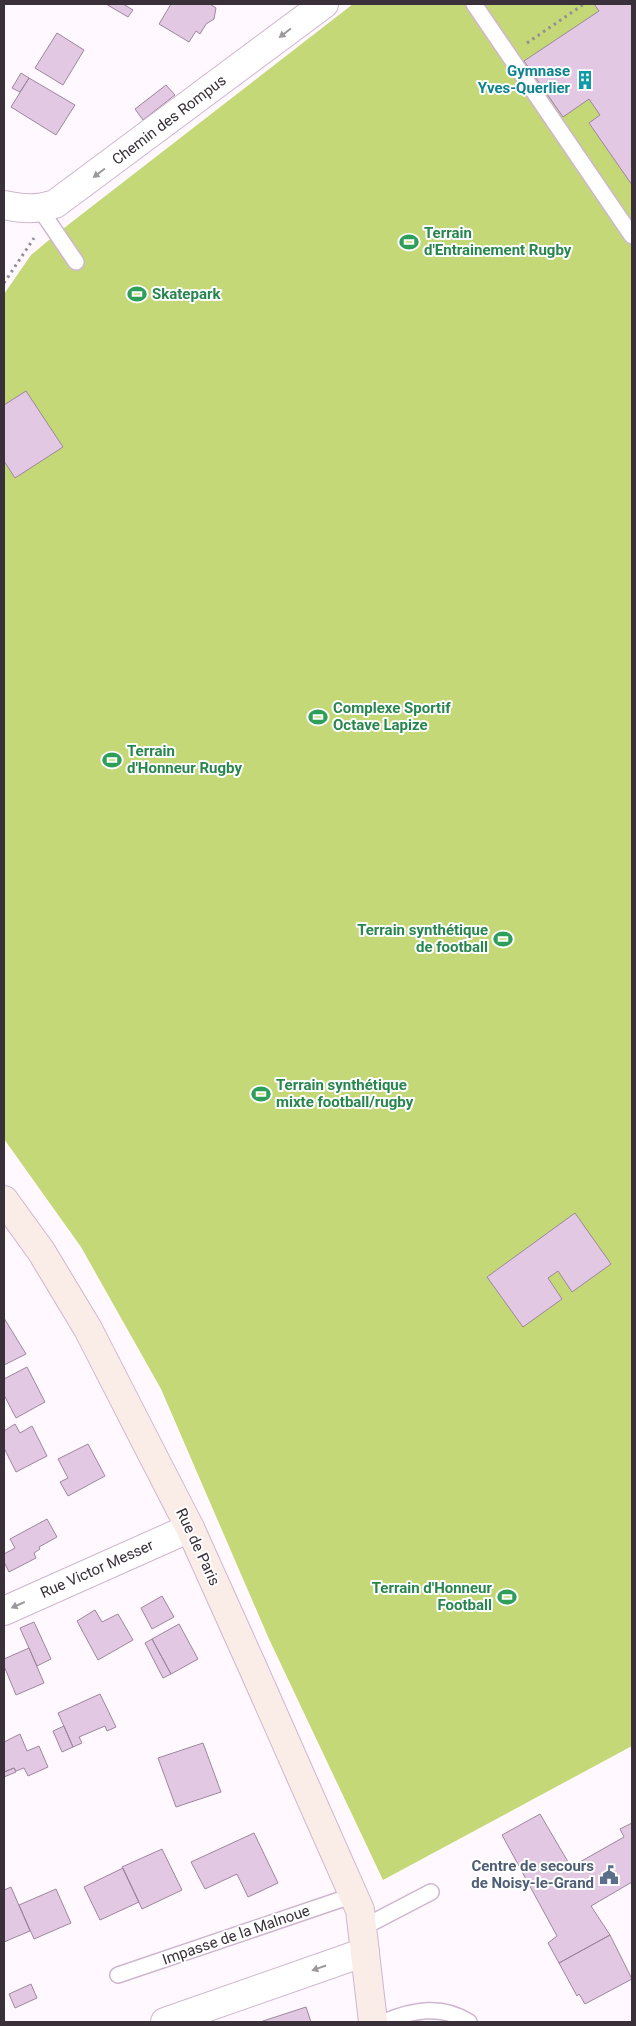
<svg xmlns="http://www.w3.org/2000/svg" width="636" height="2026" viewBox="0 0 636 2026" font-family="Roboto,sans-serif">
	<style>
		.green { fill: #c4d877 }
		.building { fill: #e2c8e2; stroke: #9e869f }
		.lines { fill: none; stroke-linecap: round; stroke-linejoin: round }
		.service-casing { stroke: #cfb6cf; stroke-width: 18 }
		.minor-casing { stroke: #cfb6cf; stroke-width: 30 }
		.secondary-casing { stroke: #cfb6cf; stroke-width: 30 }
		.path { stroke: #968e96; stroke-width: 3; stroke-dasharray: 2.5 4; stroke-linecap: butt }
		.service { stroke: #fff; stroke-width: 15 }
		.minor { stroke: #fff; stroke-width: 28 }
		.secondary { stroke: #faece7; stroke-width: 28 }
		.oneway { fill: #9c989c }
		.labels { text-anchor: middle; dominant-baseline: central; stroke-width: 4; stroke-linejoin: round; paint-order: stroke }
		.culture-label { font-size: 15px; font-weight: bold; fill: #0d838f; stroke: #fff; text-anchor: end }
		.street-label { font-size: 15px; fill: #3a303a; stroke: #fff }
		.leisure-label { font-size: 15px; font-weight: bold; fill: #27864d; stroke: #fff; text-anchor: start }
		.service-label { font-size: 15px; font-weight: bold; fill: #4e5e75; stroke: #fff; text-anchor: end }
	</style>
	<rect width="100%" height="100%" fill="#fff9ff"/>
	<path class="green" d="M353,4H632V1746L383,1880L269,1639L161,1389L81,1247L4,1139V294L31,255L55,235Z"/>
	<path class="building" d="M106,4H123L133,10L128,17Z
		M171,4H210L216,8L214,19L206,24L200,34L196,31L189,42L159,24Z
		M594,4H632V185L589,123L600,115L589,99L563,117L524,61L599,11Z
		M57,33L84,50L63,85L35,68Z
		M21,73L29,78L20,92L12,88Z
		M29,78L75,105L56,135L11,107Z
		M166,85L175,95L143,120L135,109Z
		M26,391L63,447L15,478L4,461V405Z
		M575,1213L611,1264L572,1292L558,1271L548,1278L562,1299L523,1327L487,1277Z
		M4,1318L26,1354L4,1365Z
		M27,1367L45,1402L16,1418L4,1395V1379Z
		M15,1424L20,1433L32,1426L47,1456L16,1472L4,1448V1431Z
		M88,1444L105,1476L68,1496L60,1482L68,1478L58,1459Z
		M47,1519L57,1537L39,1547L40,1549L34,1553L36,1558L9,1572L4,1562V1554L15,1548L10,1539Z
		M162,1596L174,1617L152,1629L141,1608Z
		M95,1610L102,1622L118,1614L133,1640L98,1660L77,1621Z
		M34,1622L51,1659L37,1666L20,1628Z
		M179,1624L198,1659L171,1674L152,1639Z
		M152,1639L171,1674L163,1678L145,1643Z
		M29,1648L44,1683L16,1695L4,1666V1659Z
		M100,1694L116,1727L107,1731L105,1726L79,1737L82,1743L73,1747L58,1713Z
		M64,1726L73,1747L62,1752L53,1731Z
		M20,1734L27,1751L39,1746L48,1767L28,1776L24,1768L16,1771L14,1768L4,1772V1742Z
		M203,1743L221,1792L176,1807L158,1758Z
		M14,1768L16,1772L4,1777V1772Z
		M540,1814L571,1867L624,1837L620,1829L632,1823V1882L591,1906L610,1935L559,1963L548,1943L557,1936L502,1835Z
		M254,1833L278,1883L248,1897L237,1874L205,1889L191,1862Z
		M162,1849L182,1890L142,1909L122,1867Z
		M123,1868L139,1902L100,1920L84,1887Z
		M11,1887L30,1931L4,1942V1890Z
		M56,1889L71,1923L34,1939L19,1905Z
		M610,1935L632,1979L585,2004L579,1994L577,1996L559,1963Z
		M31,1984L37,1998L15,2008L9,1994Z
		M306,2007L311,2022H260Z"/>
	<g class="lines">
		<g class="service-casing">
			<path id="service" d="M474,4L632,236
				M40,209L76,262
				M362,1928L431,1892
				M118,1975L354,1895
				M384,2022C412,2010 442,2004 469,2022"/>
		</g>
		<g class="minor-casing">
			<path id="minor" d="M4,205C23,209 36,210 55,204L324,4
				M4,1611L190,1528
				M165,2022L365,1952"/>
		</g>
		<g class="secondary-casing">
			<path id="secondary" d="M4,1200L41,1251L88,1329L190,1528L253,1668L360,1910L373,2022"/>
		</g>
		<path class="path" d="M527,43L584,4
			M4,283L34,238"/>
		<use href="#service" class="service"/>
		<use href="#minor" class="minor"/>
		<use href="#secondary" class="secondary"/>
	</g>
	<defs><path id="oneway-solid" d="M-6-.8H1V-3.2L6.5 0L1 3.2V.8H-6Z" transform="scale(1.25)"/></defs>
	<g class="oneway">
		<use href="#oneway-solid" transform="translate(285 33) rotate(143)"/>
		<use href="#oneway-solid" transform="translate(99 173) rotate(143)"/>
		<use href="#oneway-solid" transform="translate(18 1605) rotate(156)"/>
		<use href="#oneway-solid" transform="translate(319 1968) rotate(161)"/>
	</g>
	<defs>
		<g id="building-bare" transform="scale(1.5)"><path d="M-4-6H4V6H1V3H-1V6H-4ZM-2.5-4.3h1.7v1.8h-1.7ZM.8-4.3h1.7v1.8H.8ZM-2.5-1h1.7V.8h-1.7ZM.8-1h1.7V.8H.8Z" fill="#0f9aa8" stroke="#fff" stroke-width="2.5" paint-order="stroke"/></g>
		<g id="stadium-bare" transform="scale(1.5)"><path d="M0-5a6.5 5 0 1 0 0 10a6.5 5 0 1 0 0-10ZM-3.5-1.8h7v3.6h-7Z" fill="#2e9e5b" stroke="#fff" stroke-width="2.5" paint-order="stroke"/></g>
		<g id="civic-bare" transform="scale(1.5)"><path d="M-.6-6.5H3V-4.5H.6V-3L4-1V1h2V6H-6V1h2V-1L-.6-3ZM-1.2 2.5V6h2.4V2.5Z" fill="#5c6f8a" stroke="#fff" stroke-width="2.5" paint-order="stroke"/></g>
	</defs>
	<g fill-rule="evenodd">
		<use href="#building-bare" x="585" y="80"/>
		<use href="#stadium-bare" x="409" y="242"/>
		<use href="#stadium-bare" x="137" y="294"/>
		<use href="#stadium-bare" x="318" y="717"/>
		<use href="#stadium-bare" x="112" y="760"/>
		<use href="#stadium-bare" x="503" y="939"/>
		<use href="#stadium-bare" x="261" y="1094"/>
		<use href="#stadium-bare" x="507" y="1597"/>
		<use href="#civic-bare" x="609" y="1875"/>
	</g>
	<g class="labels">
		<g class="culture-label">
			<text x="570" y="71">Gymnase<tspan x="570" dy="17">Yves-Querlier</tspan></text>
		</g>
		<g class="street-label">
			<text transform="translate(169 120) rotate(-37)">Chemin des Rompus</text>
			<text transform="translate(198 1547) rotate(65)">Rue de Paris</text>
			<text transform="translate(97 1569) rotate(-24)">Rue Victor Messer</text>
			<text transform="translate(236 1935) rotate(-19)">Impasse de la Malnoue</text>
		</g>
		<g class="leisure-label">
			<text x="424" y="233">Terrain<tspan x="424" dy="17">d'Entrainement Rugby</tspan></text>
			<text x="152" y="294">Skatepark</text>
			<text x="333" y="708">Complexe Sportif<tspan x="333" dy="17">Octave Lapize</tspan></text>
			<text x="127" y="751">Terrain<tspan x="127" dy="17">d'Honneur Rugby</tspan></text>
			<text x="488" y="930" text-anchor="end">Terrain synthétique<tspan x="488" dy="17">de football</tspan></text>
			<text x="276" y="1085">Terrain synthétique<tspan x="276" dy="17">mixte football/rugby</tspan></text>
			<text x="492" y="1588" text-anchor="end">Terrain d'Honneur<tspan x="492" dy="17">Football</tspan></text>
		</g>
		<g class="service-label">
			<text x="594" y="1866">Centre de secours<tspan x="594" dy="17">de Noisy-le-Grand</tspan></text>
		</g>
	</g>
	<rect width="636" height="2026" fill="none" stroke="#3a303a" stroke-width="10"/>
</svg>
